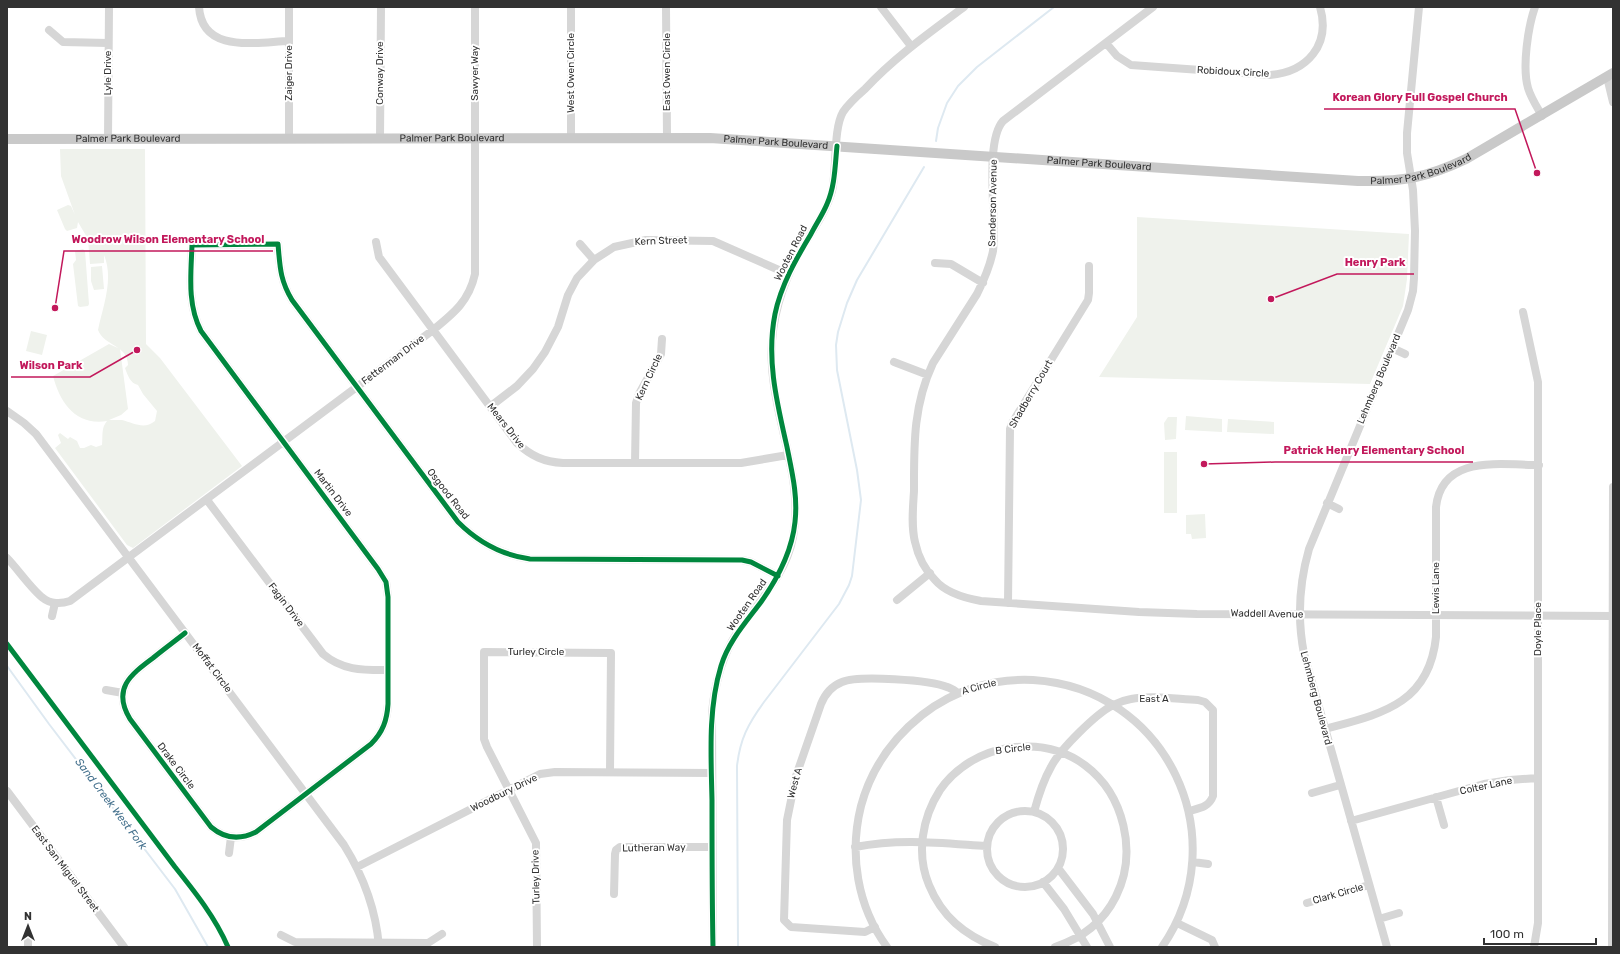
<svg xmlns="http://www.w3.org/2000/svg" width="1620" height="954" viewBox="0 0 1620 954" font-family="Rubik,sans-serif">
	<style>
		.green { fill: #eff2ec }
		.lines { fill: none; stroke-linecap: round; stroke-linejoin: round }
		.stream { stroke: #dee9f1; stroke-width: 2 }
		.minor { stroke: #d6d6d6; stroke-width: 8 }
		.major { stroke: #c9c9c9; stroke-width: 10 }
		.cycleway-casing { stroke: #fff; stroke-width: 8 }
		.cycleway { stroke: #00873e; stroke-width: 5 }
		.labels { text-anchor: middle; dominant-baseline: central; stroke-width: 4; stroke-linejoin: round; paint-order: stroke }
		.street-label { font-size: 10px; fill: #323232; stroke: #fff }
		.water-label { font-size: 11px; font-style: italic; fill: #46728e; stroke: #fff }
		.leader { fill: none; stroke: #c2185b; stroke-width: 1.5 }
		.callout-dot { fill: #c2185b; stroke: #fff; stroke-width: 1.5 }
		.callout-label { font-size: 11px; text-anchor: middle; font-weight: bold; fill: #c2185b; stroke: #fff; stroke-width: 4; stroke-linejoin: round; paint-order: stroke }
	</style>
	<rect width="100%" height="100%" fill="#fff"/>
	<path class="green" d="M60,149H145L146,344L160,358L242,466L133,548L127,545L55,448L61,443L58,435L60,433L68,439L70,437L77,441L80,448H84L91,445L96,447L102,445C103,435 101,428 107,421C76,426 60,403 53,376L109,344L120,349L128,409L121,415L109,420C113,420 118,420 122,420C134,423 144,430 155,421L157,411L143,394L138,385C130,383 128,376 125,368L128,365C128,345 104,346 98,330C103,306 114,279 104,255V263L90,264L88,239L78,222L77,228L67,231L65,229L57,210L68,205L71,206L75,215L61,176Z
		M1137,217L1409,234L1407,279L1403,306L1370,384L1099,377L1137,317Z
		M83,249L85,251L89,304L88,306L80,307L78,306L73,264L76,260L75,251Z
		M102,266L104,289L94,290L91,281V267Z
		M31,331L47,335L42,355L26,351Z
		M1186,416L1222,419V432L1185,430Z
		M1168,417H1177L1176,439L1165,440L1164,423Z
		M1228,419L1274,422V434L1227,432Z
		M1164,452H1177V513H1164Z
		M1205,514L1206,538L1192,539L1191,534H1186V515Z"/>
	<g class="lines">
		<path class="stream" d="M936,141L938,128L947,103L958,86L977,67L1054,7
			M7,666L49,724L175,889L208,947
			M738,947L737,766C740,739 748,724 764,702L839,604L849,585L852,576L861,500L857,470L837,370L836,345L838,332L847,303L857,280L924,167"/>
		<path class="minor" d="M199,7C202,54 256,42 289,41
			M666,7L667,138
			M881,7L911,46
			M1153,7L1003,121C984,142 997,220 993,251C990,266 984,280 977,294L933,363C913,406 914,445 914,491C913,507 911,526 915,542C918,556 925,570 935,580C946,593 964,598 981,601L1139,612L1197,614L1613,616
			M1535,7C1528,27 1522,67 1528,88C1531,98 1537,107 1542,116
			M49,30L63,42L108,43
			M1106,43L1117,56L1131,65L1270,75C1307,72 1331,45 1320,7
			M1607,77L1613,102
			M108,139L109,7
			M289,139V7
			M380,139L381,7
			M571,139V7
			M376,242L379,257L517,443C531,456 544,462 563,463H741L788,455
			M580,244L594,260
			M935,263L951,264L983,283
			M1523,312L1538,382V923L1534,947
			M1392,348L1405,354
			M894,362L928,375
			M491,406L517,386L533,369L545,352L558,327L568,295L577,278L594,260L614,247L646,240L713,241L788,274
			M7,411L24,423L36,434L344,845C364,877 376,909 379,947
			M635,463L636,403L639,394L661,354L662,339
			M207,500L323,654C343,671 364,670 388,670
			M1327,503L1339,509
			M7,558C17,568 32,590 43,598C50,604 61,604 70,601L433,330C454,313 469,301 475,274V7
			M897,600L930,573
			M1008,603L1010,429L1012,423L1088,300L1089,293V266
			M52,616L55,603
			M185,633C175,641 164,649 153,658C130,675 112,689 130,719L211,827C225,839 240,840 256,832L371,744C383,732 387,720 388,704V597L386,582L378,569L201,331C187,304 191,274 192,245L278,244C280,267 280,280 292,300L458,522C478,542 501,555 530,559L742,560L751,562L778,576
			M106,690L123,693
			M1325,729C1380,714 1429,705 1436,637V507C1442,454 1500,465 1539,465
			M7,791L124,947
			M1312,793L1340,785
			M1436,797L1444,825
			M987 849a38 38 0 1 1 76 0a38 38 0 1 1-76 0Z
			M1034,812C1038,797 1043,781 1051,767C1060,749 1096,714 1113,705C1119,702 1125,700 1131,699C1152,695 1176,699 1198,700L1205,702L1213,710V796C1209,807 1200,808 1189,811
			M1351,821L1484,784L1510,780L1538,778
			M855,847C900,838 941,843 986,846
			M229,853L231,837
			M1193,862L1208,864
			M357,867L540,774L555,772L712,773
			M1058,868L1093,914L1110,947
			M1043,882L1064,909L1087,947
			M614,894L615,854L616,850L620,847H712
			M1307,903L1369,885
			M1379,919L1399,913
			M1177,923L1212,940L1215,947
			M875,927L865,932L791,927L784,920L787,820L796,776L821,704C825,694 832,686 842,682C858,675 931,680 947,687C951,688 955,691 958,693
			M281,935L295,942L428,943L442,934
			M28,939V947
			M537,947L536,843L487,747L484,739V652L611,653L610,772
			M713,947L712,712C715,684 721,657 737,633C758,602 786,575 793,537C804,478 775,424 772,366C769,324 781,285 802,248C813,230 826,212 832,191C837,170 833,129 843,112C849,103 857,96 865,89C895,57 929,33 964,7
			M887,947C857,906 849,854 861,806C871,769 893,738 922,715C954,690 993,678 1033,680C1167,688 1237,838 1162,947
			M995,947C965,935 942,917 929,885C916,854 922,818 940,790C955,768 981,752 1008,748C1133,728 1175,908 1055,947
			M1387,947L1304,654C1297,618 1299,584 1309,549L1408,310L1413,291L1414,278L1415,231L1413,190L1407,153V133L1419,7
			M1612,947L1613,487"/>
		<path class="major" id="s1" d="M7,139L710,138L1358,181C1402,182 1426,178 1466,159L1613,73"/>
		<g class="cycleway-casing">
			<path id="cycleway" d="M185,633C175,641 164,649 153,658C130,675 112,689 130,719L211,827C225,839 240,840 256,832L371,744C383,732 387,720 388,704V597L386,582L378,569L201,331C187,304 191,274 192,245L278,244C280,267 280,280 292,300L458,522C478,542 501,555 530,559L742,560L751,562L778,576
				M7,644L175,867C195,892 215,917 228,947
				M713,947C712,898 712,849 712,800C711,755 708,709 721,666C728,642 746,622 761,602C778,578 792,551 795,522C798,496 792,472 787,447C777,403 766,359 775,314C781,285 796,259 811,234C816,224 823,214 827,204C835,186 835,166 837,146"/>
		</g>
		<use href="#cycleway" class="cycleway"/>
	</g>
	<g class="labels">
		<g class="street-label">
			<text transform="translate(667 72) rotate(-90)">East Owen Circle</text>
			<text transform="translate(1233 72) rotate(3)">Robidoux Circle</text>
			<text transform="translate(108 73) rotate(-90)">Lyle Drive</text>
			<text transform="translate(289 73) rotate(-90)">Zaiger Drive</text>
			<text transform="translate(380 73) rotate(-90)">Conway Drive</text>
			<text transform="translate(475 73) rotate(-90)">Sawyer Way</text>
			<text transform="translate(571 73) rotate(-90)">West Owen Circle</text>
			<text stroke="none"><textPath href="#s1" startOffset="445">Palmer Park Boulevard</textPath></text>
			<text stroke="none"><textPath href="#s1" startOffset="121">Palmer Park Boulevard</textPath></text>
			<text stroke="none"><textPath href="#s1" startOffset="769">Palmer Park Boulevard</textPath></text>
			<text stroke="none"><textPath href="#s1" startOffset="1093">Palmer Park Boulevard</textPath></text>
			<text stroke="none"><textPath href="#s1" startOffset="1417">Palmer Park Boulevard</textPath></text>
			<text transform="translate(993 203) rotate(-89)">Sanderson Avenue</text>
			<text transform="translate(661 241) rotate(-2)">Kern Street</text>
			<text transform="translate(791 253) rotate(-63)">Wooten Road</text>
			<text transform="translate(393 360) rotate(-37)">Fetterman Drive</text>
			<text transform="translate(649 377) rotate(-65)">Kern Circle</text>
			<text transform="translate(1379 379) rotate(-67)">Lehmberg Boulevard</text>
			<text transform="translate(1031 394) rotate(-60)">Shadberry Court</text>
			<text transform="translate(506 426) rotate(52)">Mears Drive</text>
			<text transform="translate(333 493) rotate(53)">Martin Drive</text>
			<text transform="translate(448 494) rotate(52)">Osgood Road</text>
			<text transform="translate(1436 588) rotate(-90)">Lewis Lane</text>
			<text transform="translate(286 605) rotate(53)">Fagin Drive</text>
			<text transform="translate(747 605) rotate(-55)">Wooten Road</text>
			<text transform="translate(1267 614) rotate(1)">Waddell Avenue</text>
			<text transform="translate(1538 629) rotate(-90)">Doyle Place</text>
			<text x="536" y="652">Turley Circle</text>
			<text transform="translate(212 668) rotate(53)">Moffat Circle</text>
			<text transform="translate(979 687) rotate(-15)">A Circle</text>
			<text transform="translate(1316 698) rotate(75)">Lehmberg Boulevard</text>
			<text x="1154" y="699">East A</text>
			<text transform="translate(1013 749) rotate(-7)">B Circle</text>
			<text transform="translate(176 766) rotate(53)">Drake Circle</text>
			<text transform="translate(795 783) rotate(-75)">West A</text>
			<text transform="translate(1486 786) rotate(-12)">Colter Lane</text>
			<text transform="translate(504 793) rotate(-26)">Woodbury Drive</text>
			<text transform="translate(654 848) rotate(-1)">Lutheran Way</text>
			<text transform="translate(65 869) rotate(53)">East San Miguel Street</text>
			<text transform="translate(536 877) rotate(-91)">Turley Drive</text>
			<text transform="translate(1338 894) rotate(-16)">Clark Circle</text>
		</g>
		<g class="water-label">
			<text transform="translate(111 804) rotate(53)">Sand Creek West Fork</text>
		</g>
	</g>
	<path class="leader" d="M1537 173L1515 109H1324M55 308L64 251H273M1271 299L1337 274H1414M137 350L90 377H11M1204 464L1275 462H1473"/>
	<g class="callout-dot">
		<circle cx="1537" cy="173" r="4"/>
		<circle cx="55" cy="308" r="4"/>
		<circle cx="1271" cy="299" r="4"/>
		<circle cx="137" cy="350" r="4"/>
		<circle cx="1204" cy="464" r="4"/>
	</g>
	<g class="callout-label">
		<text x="1420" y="101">Korean Glory Full Gospel Church</text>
		<text x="168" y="243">Woodrow Wilson Elementary School</text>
		<text x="1375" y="266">Henry Park</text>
		<text x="51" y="369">Wilson Park</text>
		<text x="1374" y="454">Patrick Henry Elementary School</text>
	</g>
	<rect width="1620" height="954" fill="none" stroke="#323232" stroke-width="16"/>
	<g transform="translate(28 926)" stroke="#ffffff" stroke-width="3" paint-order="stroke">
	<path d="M0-3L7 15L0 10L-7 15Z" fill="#323232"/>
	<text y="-6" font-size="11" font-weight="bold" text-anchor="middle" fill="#323232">N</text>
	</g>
	<path d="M1484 938v6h112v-6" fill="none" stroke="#323232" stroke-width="2"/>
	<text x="1490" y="938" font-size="12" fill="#323232" stroke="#ffffff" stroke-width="3" paint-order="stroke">100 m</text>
</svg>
